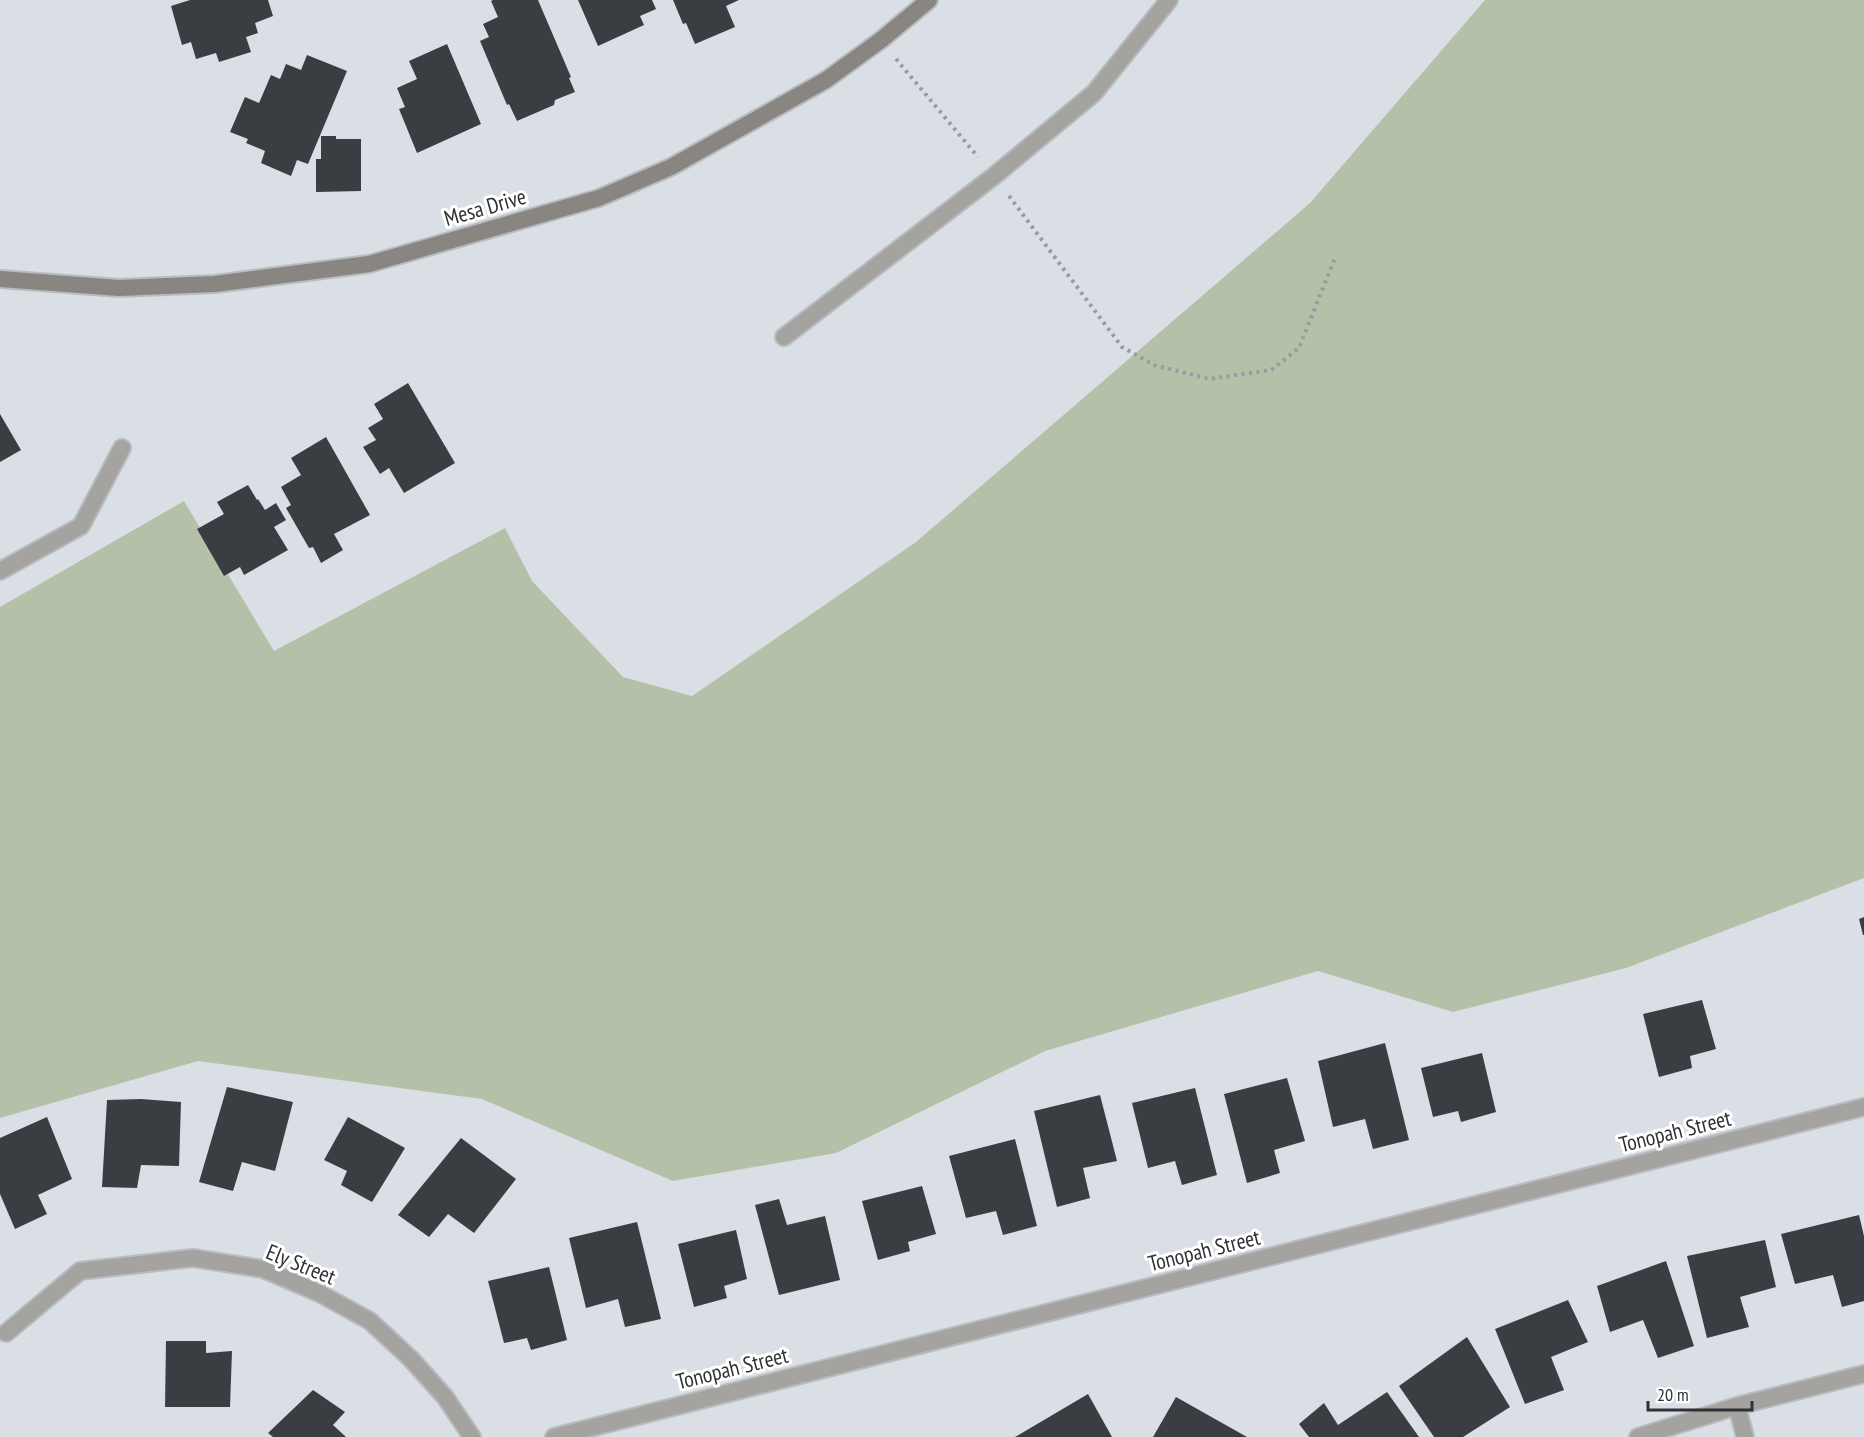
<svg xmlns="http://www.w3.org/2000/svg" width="1864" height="1437" viewBox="0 0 1864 1437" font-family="'PT Sans Narrow',sans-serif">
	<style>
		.green { fill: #b4c1a8 }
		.building { fill: #3a3e43 }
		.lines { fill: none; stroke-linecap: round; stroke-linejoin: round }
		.minor-casing { stroke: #b8bcc1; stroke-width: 20 }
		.secondary-casing { stroke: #b8bcc1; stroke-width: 20 }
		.path { stroke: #979ba0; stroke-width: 4; stroke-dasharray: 3 4.5; stroke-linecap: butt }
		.minor { stroke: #a5a3a0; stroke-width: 16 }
		.secondary { stroke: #898682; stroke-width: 16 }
		.labels { text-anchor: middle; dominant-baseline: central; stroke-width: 6; stroke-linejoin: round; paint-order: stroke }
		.street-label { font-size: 22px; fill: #2f3133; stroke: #fff }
	</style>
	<rect width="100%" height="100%" fill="#dadfe5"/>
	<path class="green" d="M1485,0H1864V878L1626,968L1453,1012L1318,971L1045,1051L836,1153L673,1181L482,1099L198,1061L0,1118V607L184,501L274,651L505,528L532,581L623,677L692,696L916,542L1310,203Z"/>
	<path class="building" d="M190,0H268L273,16L255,23L258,33L246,37L251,52L219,62L216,53L196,59L191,42L182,45L171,6Z
		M493,0H538L571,77L569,78L575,92L555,100L554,105L517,121L509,104L507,105L480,41L489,37L483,24L498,17L491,1Z
		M578,0H652L656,9L640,16L644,25L598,46Z
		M673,0H739L726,6L735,27L695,44L686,23L683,24Z
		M447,44L481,124L417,153L399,109L405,107L397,88L417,79L409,61Z
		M307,55L347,71L308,164L297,160L291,176L261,163L265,151L246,143L248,139L230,132L245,97L259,103L271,75L280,79L286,64L301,70Z
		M321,136H336V139H361V191L316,192V159H321Z
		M408,383L455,463L404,493L389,468L380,474L363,447L376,440L368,428L383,419L374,404Z
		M0,414L21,450L0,462Z
		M326,437L370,515L334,534L343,550L321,563L313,547L309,548L286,508L291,505L281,487L301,475L291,458Z
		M248,485L257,500L258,499L265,510L276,503L286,520L274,527L288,550L244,575L240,567L224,576L197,529L224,514L217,502Z
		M1864,917V935H1863L1859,919Z
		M1702,1000L1716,1049L1690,1056L1692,1068L1659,1077L1643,1014Z
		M1385,1043L1409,1140L1373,1149L1365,1119L1333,1127L1318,1061Z
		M1482,1053L1496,1112L1461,1122L1458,1111L1433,1117L1421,1068Z
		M1287,1078L1305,1141L1274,1150L1280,1173L1247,1183L1224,1094Z
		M227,1087L293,1102L275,1171L242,1162L233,1191L199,1182Z
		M1195,1088L1217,1175L1182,1185L1175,1161L1148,1168L1132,1103Z
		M1100,1095L1117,1161L1083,1168L1090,1198L1057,1207L1034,1111Z
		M141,1099L181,1102L179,1166L141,1165L137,1188L102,1187L107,1100Z
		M47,1117L72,1179L38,1195L47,1214L15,1229L0,1194V1138Z
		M348,1117L405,1148L372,1202L341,1185L347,1171L324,1160Z
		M461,1138L516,1179L474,1233L448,1214L429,1237L398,1215Z
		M1015,1139L1037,1226L1003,1235L996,1211L966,1218L949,1156Z
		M922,1186L936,1234L908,1242L910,1251L878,1260L862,1201Z
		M779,1199L787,1225L825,1216L840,1280L779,1295L755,1205Z
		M1859,1215L1864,1236V1301L1842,1307L1833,1275L1795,1284L1781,1234Z
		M637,1222L661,1319L625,1327L618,1299L586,1308L569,1238Z
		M736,1230L747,1279L724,1286L727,1298L694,1307L678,1244Z
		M1765,1240L1776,1287L1740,1297L1749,1327L1707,1338L1687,1256Z
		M1666,1261L1694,1346L1658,1358L1643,1320L1610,1332L1597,1286Z
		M549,1267L567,1340L531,1350L527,1338L504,1343L488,1281Z
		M1568,1300L1588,1342L1551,1357L1564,1390L1525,1404L1495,1329Z
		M1467,1337L1510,1407L1463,1437H1434L1399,1386Z
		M166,1341H206V1353L232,1351L230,1407H165Z
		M313,1390L345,1412L333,1425L346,1437H273L268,1433Z
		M1387,1392L1419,1437H1309L1299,1424L1324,1403L1338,1425Z
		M1088,1394L1112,1437H1015Z
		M1176,1397L1247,1437H1153Z"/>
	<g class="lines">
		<g class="minor-casing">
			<path id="minor" d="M784,337L994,176L1094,93L1169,0
				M0,571L81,526L122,448
				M6,1333L80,1271L193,1258L263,1269L319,1293L370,1321L411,1359L445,1397L472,1437
				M1737,1406L1745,1437
				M554,1437L1864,1107
				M1638,1437L1737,1406L1864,1374"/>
		</g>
		<g class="secondary-casing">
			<path id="secondary" d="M0,279L119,288L215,284L369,264L599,198L671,167L826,80L881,40L929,0"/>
		</g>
		<path class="path" d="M896,59L978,157
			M1009,196L1122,347L1154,365L1209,379L1271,370L1299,348L1335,258"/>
		<use href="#minor" class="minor"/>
		<use href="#secondary" class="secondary"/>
	</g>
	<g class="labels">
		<g class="street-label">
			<text transform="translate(485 207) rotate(-16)">Mesa Drive</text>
			<text transform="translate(1675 1131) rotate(-14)">Tonopah Street</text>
			<text transform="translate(1204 1250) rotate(-14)">Tonopah Street</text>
			<text transform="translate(301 1264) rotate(22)">Ely Street</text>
			<text transform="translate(732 1368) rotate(-14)">Tonopah Street</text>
		</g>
	</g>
	<path d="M1648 1401v9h104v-9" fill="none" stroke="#2f3133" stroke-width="3"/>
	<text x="1657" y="1401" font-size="18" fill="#2f3133" stroke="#ffffff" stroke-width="4.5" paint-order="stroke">20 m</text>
</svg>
